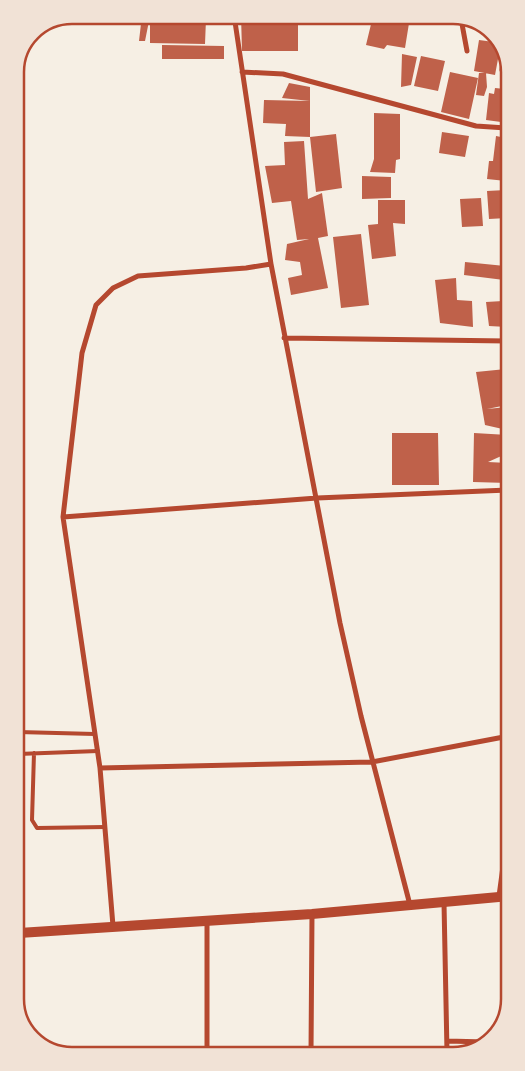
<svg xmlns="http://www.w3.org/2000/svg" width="525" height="1071" viewBox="0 0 525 1071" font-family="Lato,sans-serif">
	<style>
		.building { fill: #bf614a }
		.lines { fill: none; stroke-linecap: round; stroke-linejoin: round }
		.service { stroke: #b5482f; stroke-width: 4 }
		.minor { stroke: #b5482f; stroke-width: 5 }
		.secondary { stroke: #b5482f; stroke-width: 10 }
		.rim { fill: none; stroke: #b5482f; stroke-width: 2.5 }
	</style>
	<rect width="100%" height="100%" fill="#f6efe4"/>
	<path class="building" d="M142,15H178L172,17L206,19L205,44L150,43V16L145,41H139Z
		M241,15H298V51H242Z
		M373,16L391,21L410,17L405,48L387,45L384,49L366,45Z
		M479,40L501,43L495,75L474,71Z
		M162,45L224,46V59H162Z
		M402,54L417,57L411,85L401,87Z
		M421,56L445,61L438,91L414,86Z
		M450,72L478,78L469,119L441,112Z
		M479,73H486L487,87L484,96L476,95Z
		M289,83L310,87V101L282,98Z
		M495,88L505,89L501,122L486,120L489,93L494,94Z
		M264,100L310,101V137L285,136L286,124L263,123Z
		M374,113L400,114V159L396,160L395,173L370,172L374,159Z
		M442,132L469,136L465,157L439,153Z
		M336,134L342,188L316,192L310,137Z
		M496,136L506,138V181L487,179L489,161H493Z
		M304,141L308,199L322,193L328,236L318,238L328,288L291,295L288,278L302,275L300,262L285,260L287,244L309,239L297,240L291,201L272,203L265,166L285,165L284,142Z
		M362,176L391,177V198L362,199Z
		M506,190L507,218L489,219L487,191Z
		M481,198L483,226L462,227L460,199Z
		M378,200H405V224L393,223L396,256L372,259L368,225L378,224Z
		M361,234L369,305L341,308L333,237Z
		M465,262L505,266L504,263H507V327L489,326L486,302L503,301L504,280L464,275Z
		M456,278L457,300L472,301L473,327L440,323L435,280Z
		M506,369L507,405L487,409L507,407V430L485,425L476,372Z
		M392,433H438L439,485H392Z
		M474,433L508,435V453L488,462L508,463V483L473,482Z"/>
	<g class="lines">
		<path class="service" d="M18,732L95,734
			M34,753L32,820L37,828L105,827
			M18,754L98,751"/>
		<path class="minor" d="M234,15L271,264L340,623L361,716L410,905
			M438,15L490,30
			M462,24L467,51
			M502,70L504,48
			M242,72L283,74L476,126L506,128
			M284,338L507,341
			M63,517L317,498L508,490
			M100,768L372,762L509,736
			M499,896L509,822
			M444,903L447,1052
			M113,926L100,768L63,517L82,353L96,305L113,288L138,276L246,268L271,264
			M447,1041L486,1042
			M311,1053L312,914
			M207,1054V920"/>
		<path class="secondary" d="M19,933L312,914L510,896"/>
	</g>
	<path d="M0 0H525V1071H0ZM72 24H453A48 48 0 0 1 501 72V999A48 48 0 0 1 453 1047H72A48 48 0 0 1 24 999V72A48 48 0 0 1 72 24Z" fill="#f1e2d6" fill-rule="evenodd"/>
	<path class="rim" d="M72 24H453A48 48 0 0 1 501 72V999A48 48 0 0 1 453 1047H72A48 48 0 0 1 24 999V72A48 48 0 0 1 72 24Z"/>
</svg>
